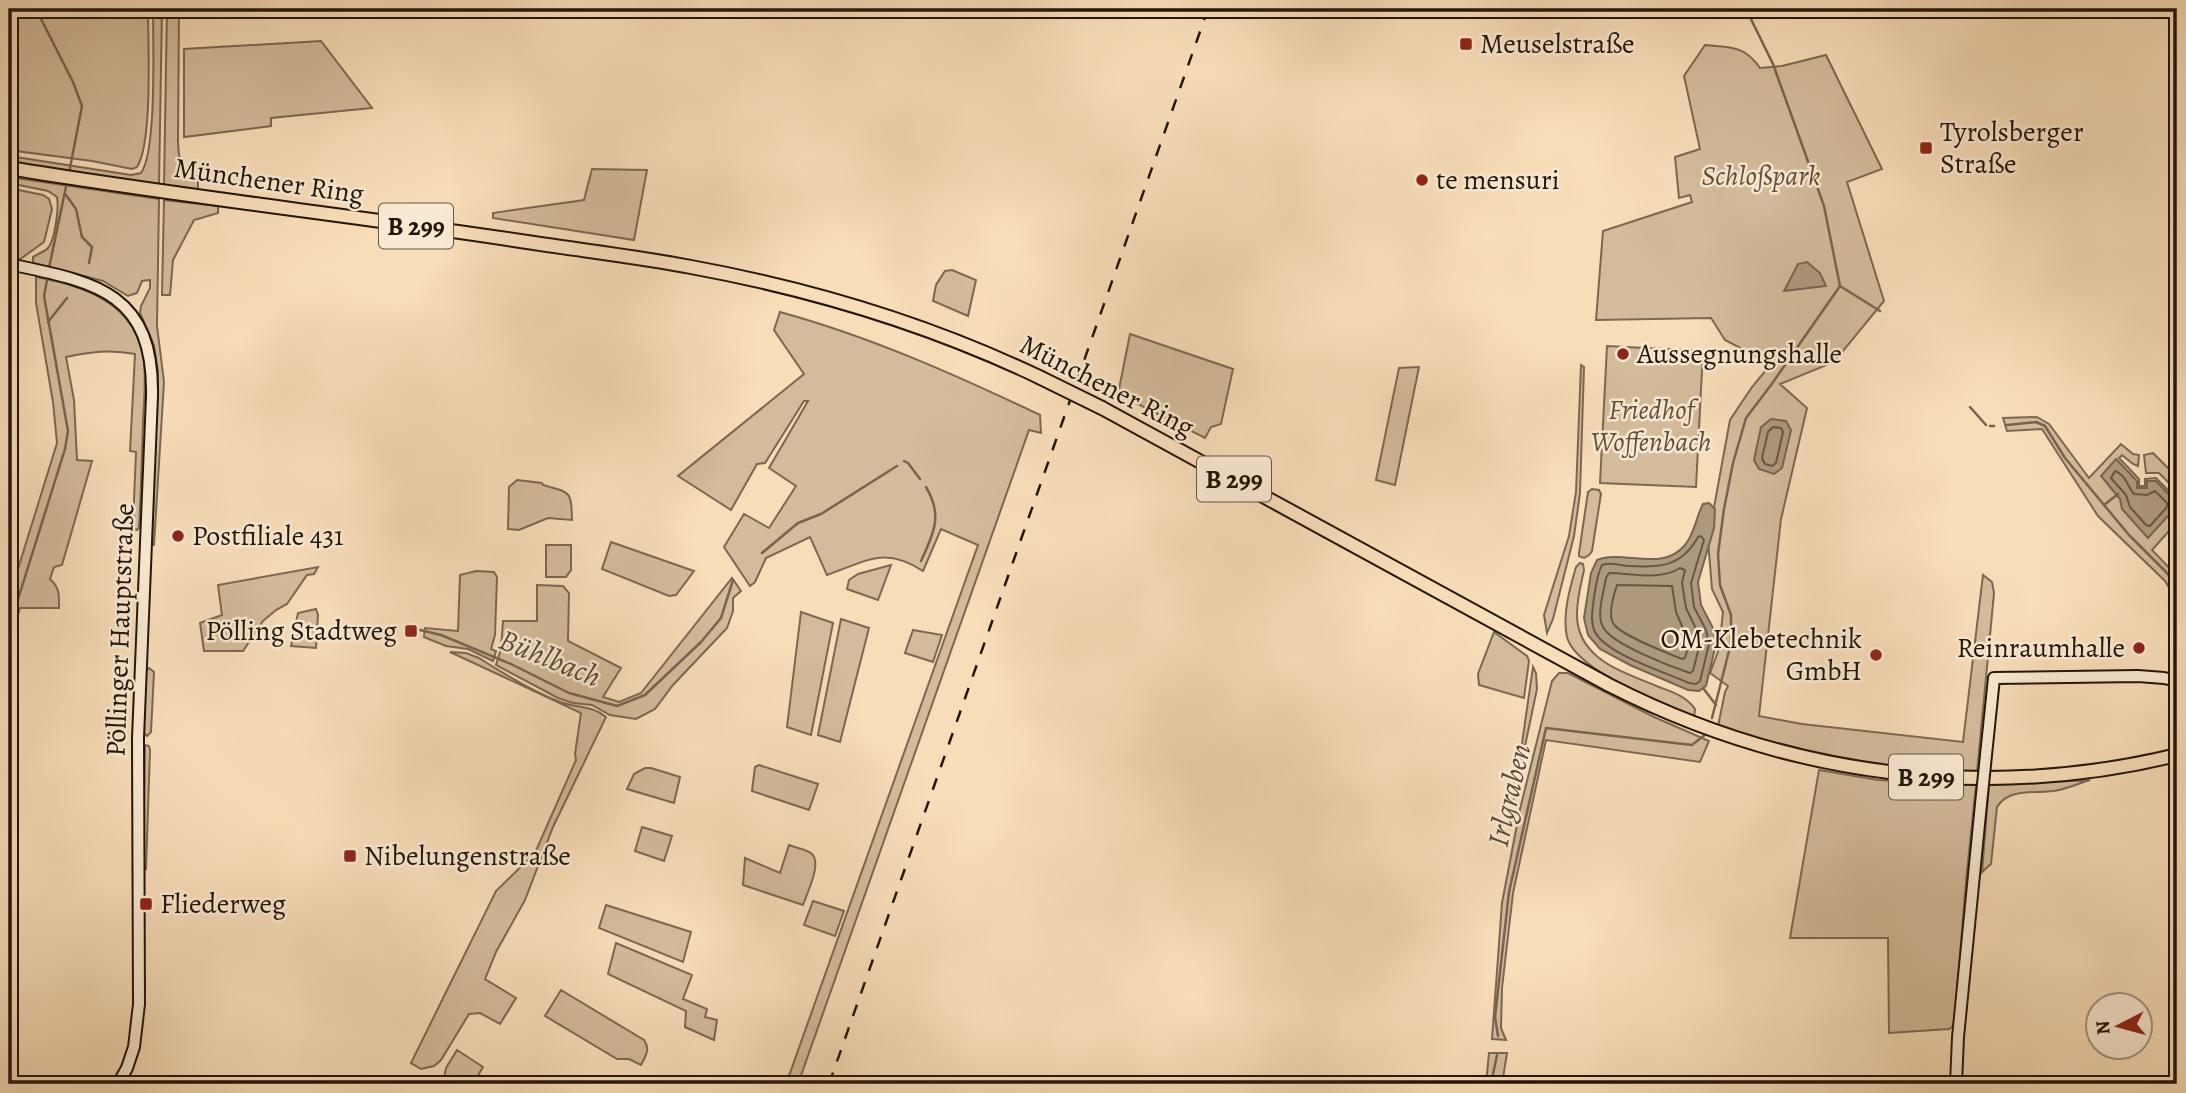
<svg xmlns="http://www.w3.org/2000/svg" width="2186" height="1093" viewBox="0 0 2186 1093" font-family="Alegreya,serif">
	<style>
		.green { fill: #d4bb9b; stroke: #7b6852; stroke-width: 2 }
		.water { fill: #af997e; stroke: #776450; stroke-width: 2 }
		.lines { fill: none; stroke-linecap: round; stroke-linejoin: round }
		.shore { stroke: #685744; stroke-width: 2 }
		.stream { stroke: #776450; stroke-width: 2.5 }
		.secondary-casing { stroke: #22150a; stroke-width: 14 }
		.primary-casing { stroke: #22150a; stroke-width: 16 }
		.secondary { stroke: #fae9d2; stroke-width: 10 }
		.primary { stroke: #f8ddb9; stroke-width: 12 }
		.rail { stroke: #22150a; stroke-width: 2.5; stroke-dasharray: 12 12; stroke-linecap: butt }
		.secondary-bridge-casing { stroke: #22150a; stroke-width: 14; stroke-linecap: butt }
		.primary-bridge-casing { stroke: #22150a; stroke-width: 16; stroke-linecap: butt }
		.secondary-bridge { stroke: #fae9d2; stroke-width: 10 }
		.primary-bridge { stroke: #f8ddb9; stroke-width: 12 }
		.poi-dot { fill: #8f2418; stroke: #fae9d2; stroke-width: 2.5 }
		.labels { text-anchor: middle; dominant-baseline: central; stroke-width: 5; stroke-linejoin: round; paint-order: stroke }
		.shield { fill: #fae9d2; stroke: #635546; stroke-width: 2 }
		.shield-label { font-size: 26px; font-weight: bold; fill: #22150a }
		.poi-label { font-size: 28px; fill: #22150a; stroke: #fae9d2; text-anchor: start }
		.park-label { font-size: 28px; font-style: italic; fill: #604f3d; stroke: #fae9d2 }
		.street-label { font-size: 28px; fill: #22150a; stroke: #fae9d2 }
		.water-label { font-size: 30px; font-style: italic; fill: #5a4a38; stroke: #fae9d2 }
	</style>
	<rect width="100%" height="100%" fill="#f8ddb9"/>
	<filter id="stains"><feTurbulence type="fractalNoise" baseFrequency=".00286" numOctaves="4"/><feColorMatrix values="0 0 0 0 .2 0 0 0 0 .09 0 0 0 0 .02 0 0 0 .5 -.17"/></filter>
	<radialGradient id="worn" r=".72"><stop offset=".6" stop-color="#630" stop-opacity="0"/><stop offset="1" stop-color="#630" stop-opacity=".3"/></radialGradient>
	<path class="green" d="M9,9H148C148,43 153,142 137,167L132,169L92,161L9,150V102L11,99L9,88Z
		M153,9H162L159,184L126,181L9,161V156L131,175L141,173C157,151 153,41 153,9Z
		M167,9H179L178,141C179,161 178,167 198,177V190L164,185Z
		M321,41L372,108L271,118V126L184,137V49Z
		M1705,45C1731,48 1744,45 1760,68L1782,66L1826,55L1882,169L1847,182L1884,301L1834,362L1780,384L1807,408L1781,519L1759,716L1802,724L1963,742L1983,575L1992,582L1994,593L1977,772L1885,768L1790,748L1718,726L1725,692L1728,686L1710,673L1719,649L1723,612L1712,589L1708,540L1730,420L1752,387L1771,364L1725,340L1711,318L1596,320L1603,231L1692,202L1690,195L1679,198L1675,157L1700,149L1684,76Z
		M592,169L647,170L634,240L493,218V213L584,200Z
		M9,177L159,199L157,326L164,382L154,545H152L158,371L154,345L140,313L141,306L150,288V280L142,281L137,293L128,296L103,281L33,263V257C37,254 44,252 48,248C55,240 59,208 57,197L48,191L9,183Z
		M9,188L43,195L49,199L52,209L44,242L19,260L9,258Z
		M164,200L218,206V213L194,220L173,260L170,295H162Z
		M952,270L976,280L968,316L933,301L936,285L945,271Z
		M36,277C86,286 137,304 144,362C146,381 144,402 143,421C142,457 141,492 139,528L137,530L134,529L133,524L136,452L130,451L135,354C110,349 90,352 66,357L74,400L77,460L92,461L62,565L54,567L50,579C60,588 59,595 59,608H20L9,645V598L57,443L53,402L36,303Z
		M780,312C871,337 956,375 1040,415L1041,433L1029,430L798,1084H783L790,1073L978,545L941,529L923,571C884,546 867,561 827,575L810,537L766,558L755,582L750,586L724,547L744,514L769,528L796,486L769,468L808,401H804L765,463L757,464L731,510L678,476L804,374L774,330Z
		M1130,334L1233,369L1221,424L1211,427L1205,438L1118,394Z
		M1607,346L1703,351L1696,487L1600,483Z
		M1581,365L1584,367L1580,493L1574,536L1553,619L1547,633L1544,615L1569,536L1576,492Z
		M1419,367L1395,485L1376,480L1399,368Z
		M2037,417L2049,424L2089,478L2121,444L2133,454L2139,455L2138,466L2133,464L2122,455L2119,458L2139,479V486H2145V479L2156,478L2177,499V522L2152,550L2177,576V600L2165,581L2098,516L2042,429L2007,431L2003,418Z
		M2153,453L2177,477V491L2159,473H2146L2144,455Z
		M517,480L542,483L543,485C571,493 571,490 572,520L548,518L519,530L508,529L509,487Z
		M1592,489L1599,490L1601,494L1592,551L1589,555L1584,558L1579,556V553L1588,492Z
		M611,542L694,571L676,595L669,596L602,569Z
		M546,545H571V570L566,577H546Z
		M1580,563L1583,564L1584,570C1581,584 1577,599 1577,613C1576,659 1623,672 1659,687C1672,692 1686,696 1695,709L1694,718C1663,704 1575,670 1567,637C1562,614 1570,588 1576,567Z
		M891,565L878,600L847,589L849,580L858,574Z
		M318,567L314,574L307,575L287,604L276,610L263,621L243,651H204L200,623L222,615L218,585Z
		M476,571L494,572L497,577L495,635L491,649L496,651L493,661L468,649L446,646L424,637L425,628L458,631L460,575Z
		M732,578L741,591L733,598V611L727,628L673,685L655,709L636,719L610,715L592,705L573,703L558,698L496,665L501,649L503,621H537V585L563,586L569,593L568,641L621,668L603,697L619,702L641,693Z
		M316,609L318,615L316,648L291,646L298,613Z
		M801,612L833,623L811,735L787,727Z
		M841,619L869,628L840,742L818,735Z
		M913,630L942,635L933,662L905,653Z
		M1494,632L1527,656L1529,661L1524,698L1479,685L1478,674Z
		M450,652L466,653L479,658C504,674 532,691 560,702C576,708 592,705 606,717L553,827L525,900L496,952L485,979L516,998L500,1024L480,1013L469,1014L441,1060L434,1066L421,1069L411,1063L496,891L535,853L576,760L575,754L581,713Z
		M1533,667L1536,673L1537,689L1514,798L1513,801L1510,802L1520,757Z
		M149,668L154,672L151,732L147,736L144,733L145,671Z
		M1559,673H1568L1654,717L1709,741L1700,762L1546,740L1513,893L1502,988L1501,1028L1506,1040L1492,1039L1502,903L1520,809L1552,681Z
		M145,745L149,746L150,750L146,869L144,868L143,863Z
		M759,765L818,784L809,810L752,791L755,767Z
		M645,768H651L680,777L674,803L627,789L634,774Z
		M1819,770L1878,780L1976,785L1966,881L1955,1018L1953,1026L1949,1029L1889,1033L1888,938H1790Z
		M2090,780C2080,783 2069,788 2059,790C2038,795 2010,786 1997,807L1991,864L1982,872L1989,785Z
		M642,827L672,836L664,861L635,851Z
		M789,845C796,848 805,849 811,853C823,862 807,893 803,905L743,885L745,858L780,873Z
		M813,901L844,911L835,936L804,925Z
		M606,905L691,932L683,962L599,928Z
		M616,943L692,975L683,999L707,1009L705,1017L717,1020L714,1040L685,1027L686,1011L608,974Z
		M561,990L644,1040C651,1049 645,1057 641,1065L629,1059H617L545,1016Z
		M457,1050L483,1067L473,1084H451L444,1078L446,1068Z
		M1489,1053H1507L1502,1084H1486Z"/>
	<path class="water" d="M1807,262L1820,273L1826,286L1784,291L1798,264Z
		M1771,419L1786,421L1791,430L1782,468L1774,474L1759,469L1754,460L1761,427Z
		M2116,459L2137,481V488H2147V481H2156L2177,503V506L2148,538L2122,509L2120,499L2101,476Z
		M1709,503L1715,509L1714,528L1698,582L1701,605L1713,628L1716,644L1706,686L1699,691L1688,690L1630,665L1600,649L1588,635L1584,618L1591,573L1597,560C1624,549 1662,573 1685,545C1695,533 1696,517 1703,504Z"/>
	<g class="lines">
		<path class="shore" d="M1773,427L1781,428L1783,432L1776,463L1772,466L1765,464L1762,458L1768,432Z
			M2115,471C2126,475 2127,486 2134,494L2147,495L2155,491L2167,503V507L2150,526L2146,525L2130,507L2126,495L2111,478Z
			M1701,536L1704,540L1691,583L1694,607L1706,630L1709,644L1700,681L1696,684L1689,683C1665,672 1604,654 1594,630C1590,619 1593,608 1594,597C1596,586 1597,575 1602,565C1612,561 1620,566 1630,566C1661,568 1682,566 1698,537Z
			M1680,568L1685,570L1682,583L1686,608L1698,633L1700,643L1693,671L1690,673C1672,667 1611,644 1603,627C1596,614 1604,592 1606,578L1609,573C1632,573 1660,581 1680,568Z
			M1617,585L1672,586L1676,612L1689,643L1685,658L1682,659C1668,653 1619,635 1613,623C1608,614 1614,594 1617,585Z"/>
		<path class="stream" d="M36,9L73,82L82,106L69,173
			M1746,9L1773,64L1824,206L1840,286
			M66,195L76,209L82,237L92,247L89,263
			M49,268L67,182
			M1840,286L1880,311
			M48,322L67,298
			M1970,407L1986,425
			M2007,425L2036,422L2045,426L2065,458L2129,535L2166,572L2177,586
			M1990,426H1994
			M904,461L908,463L920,479
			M2104,505L2118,494
			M762,553L798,523L821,514L897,466
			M921,561C934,533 943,515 926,487
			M9,628L65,449L68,431L44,296L48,275
			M420,630L441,635L511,664L569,693L617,706L645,695L701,642L721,618L733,580
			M1703,688L1716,705
			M1712,718L1731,643V615L1720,585L1718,554L1724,509L1733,463L1746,418L1771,385L1840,286
			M1498,1036L1495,1017L1509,892L1546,728L1692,745L1706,734
			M1491,1084L1497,1055"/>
		<g class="secondary-casing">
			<path id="secondary" d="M9,264C94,282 154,291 152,396L138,738L139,1004L134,1047L127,1068L118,1084
				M1986,755L1994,678L2138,676L2164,678L2177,681
				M1956,1084L1958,1037L1981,804"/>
		</g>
		<g class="primary-casing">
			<path id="primary" d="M9,168C183,197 359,216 534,243C586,251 639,257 691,267C811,289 928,324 1039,377
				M1102,408L1609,685C1787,776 1983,802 2177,755"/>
		</g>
		<use href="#secondary" class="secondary"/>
		<use href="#primary" class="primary"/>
		<path class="rail" d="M829,1084L1208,9"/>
		<g class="secondary-bridge-casing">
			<path id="secondary-bridge" d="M1981,804L1986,755"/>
		</g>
		<g class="primary-bridge-casing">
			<path id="primary-bridge" d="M1039,377L1102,408"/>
		</g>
		<use href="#secondary-bridge" class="secondary-bridge"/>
		<use href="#primary-bridge" class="primary-bridge"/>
	</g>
	<g class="poi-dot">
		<rect x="1459" y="37" width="14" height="14" rx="3.5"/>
		<rect x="1919" y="141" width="14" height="14" rx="3.5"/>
		<circle cx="1422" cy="180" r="7"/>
		<circle cx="1623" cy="354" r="7"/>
		<circle cx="178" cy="536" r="7"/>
		<rect x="404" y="624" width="14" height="14" rx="3.5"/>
		<circle cx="2139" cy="648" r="7"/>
		<circle cx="1876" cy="655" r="7"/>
		<rect x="343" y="849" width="14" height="14" rx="3.5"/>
		<rect x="139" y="897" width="14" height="14" rx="3.5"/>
	</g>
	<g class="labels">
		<g class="shield">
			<rect x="379" y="203.5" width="74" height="45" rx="5"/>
			<rect x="1197" y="456.5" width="74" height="45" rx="5"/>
			<rect x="1889" y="754.5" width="74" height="45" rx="5"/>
		</g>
		<g class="shield-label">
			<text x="416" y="226">B 299</text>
			<text x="1234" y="479">B 299</text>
			<text x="1926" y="777">B 299</text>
		</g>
		<g class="poi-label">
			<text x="1480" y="44">Meuselstraße</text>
			<text x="1940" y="132">Tyrolsberger<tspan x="1940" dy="32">Straße</tspan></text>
			<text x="1436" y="180">te mensuri</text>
			<text x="1637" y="354">Aussegnungshalle</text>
			<text x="192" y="536">Postfiliale 431</text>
			<text x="397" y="631" text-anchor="end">Pölling Stadtweg</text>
			<text x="1862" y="639" text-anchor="end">OM-Klebetechnik<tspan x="1862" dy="32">GmbH</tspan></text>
			<text x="2125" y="648" text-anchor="end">Reinraumhalle</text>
			<text x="364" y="856">Nibelungenstraße</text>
			<text x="160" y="904">Fliederweg</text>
		</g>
		<g class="park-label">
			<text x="1761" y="176">Schloßpark</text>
			<text x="1651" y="410">Friedhof<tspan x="1651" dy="32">Woffenbach</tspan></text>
		</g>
		<g class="street-label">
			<text transform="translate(269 181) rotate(8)">Münchener Ring</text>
			<text transform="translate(1107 386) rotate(27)">Münchener Ring</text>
			<text transform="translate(120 630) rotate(-88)">Pöllinger Hauptstraße</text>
		</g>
		<g class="water-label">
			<text transform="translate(550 658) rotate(22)">Bühlbach</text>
			<text transform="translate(1509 795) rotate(-77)">Irlgraben</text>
		</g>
	</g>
	<rect width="2186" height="1093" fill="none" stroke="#f8ddb9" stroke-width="35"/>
	<rect x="10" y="10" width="2165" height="1072" fill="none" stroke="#22150a" stroke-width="3.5"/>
	<rect x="18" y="18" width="2151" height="1058" fill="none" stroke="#22150a" stroke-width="2"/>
	<g transform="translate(2119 1026) rotate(264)"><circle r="33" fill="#fae9d2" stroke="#a49482" stroke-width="2"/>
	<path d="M0-5L12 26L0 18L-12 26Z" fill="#8f2418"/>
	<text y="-10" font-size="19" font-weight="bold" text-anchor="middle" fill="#22150a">N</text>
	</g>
	<rect width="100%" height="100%" filter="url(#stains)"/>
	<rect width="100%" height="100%" fill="url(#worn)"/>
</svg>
